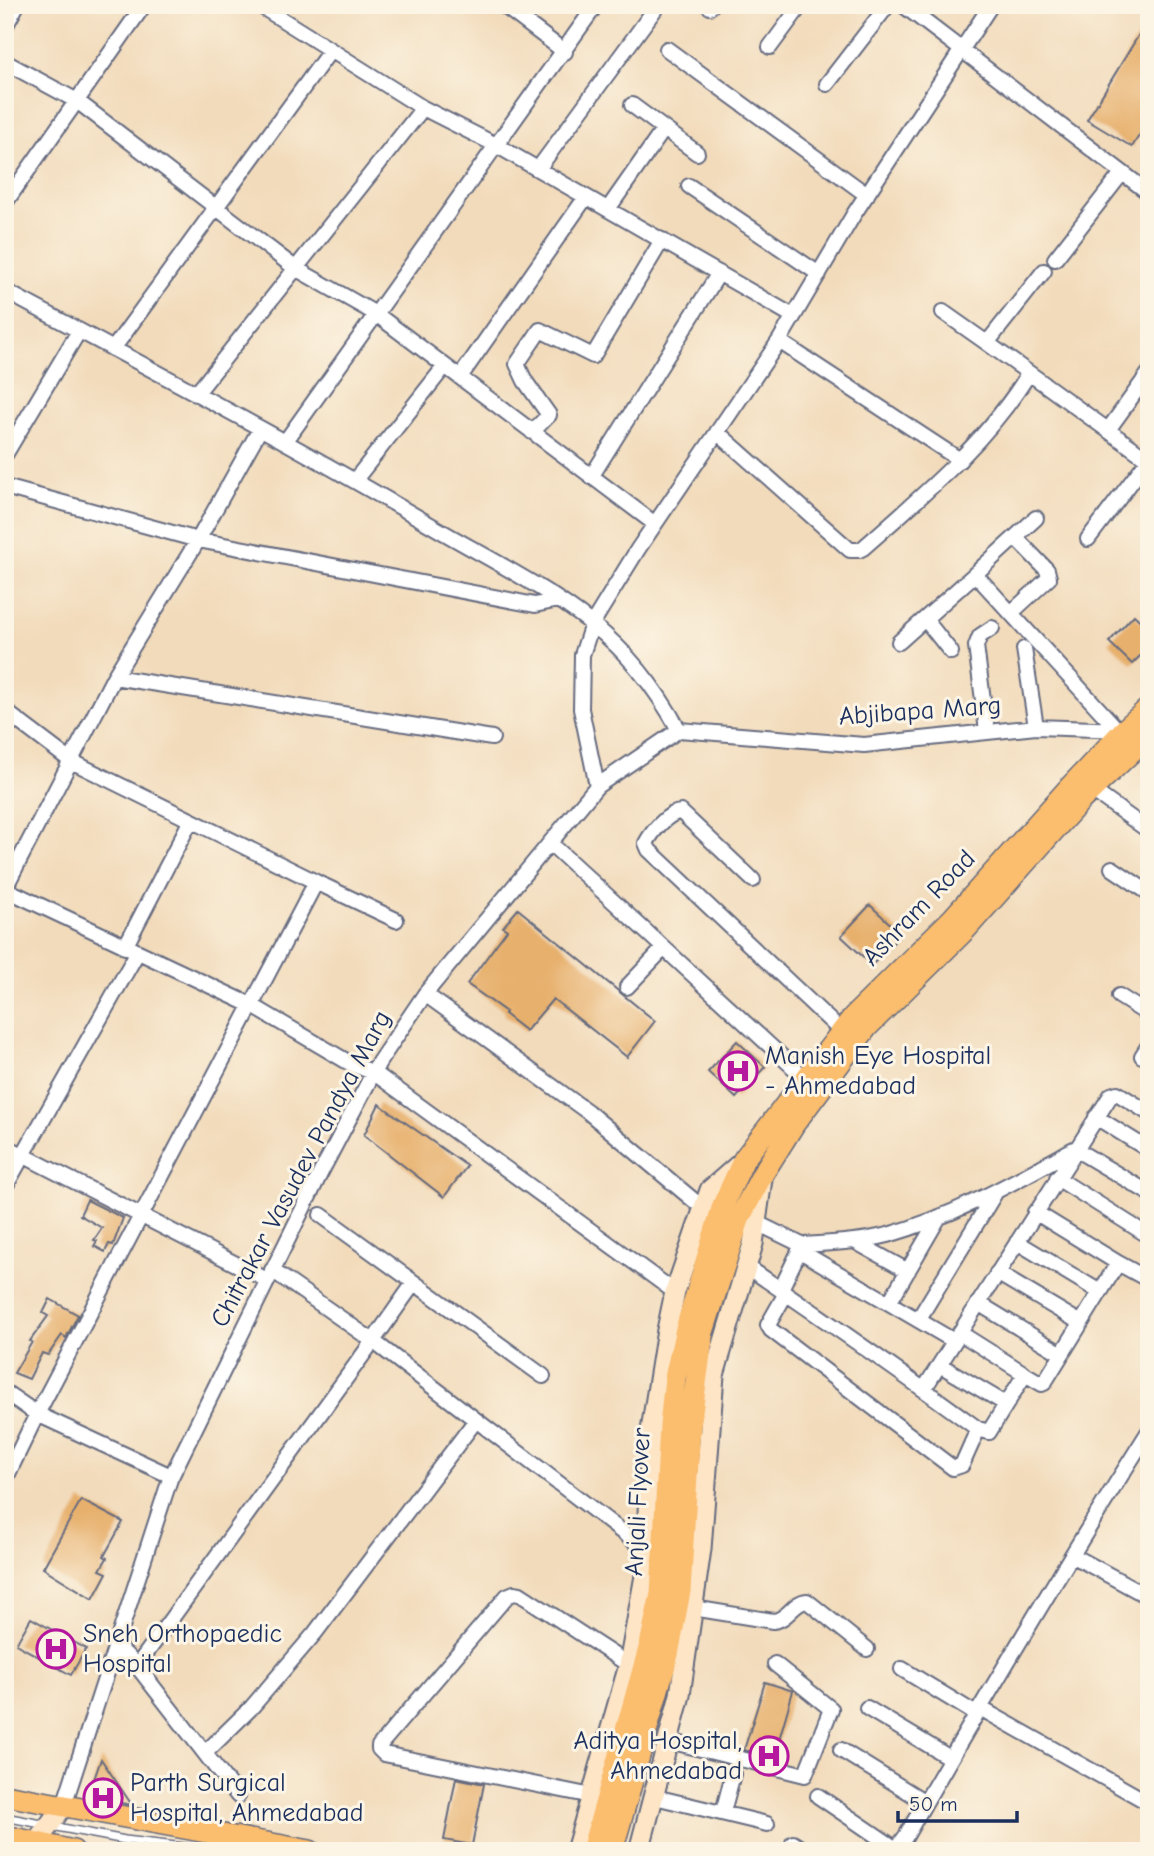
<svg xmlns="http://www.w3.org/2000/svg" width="1154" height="1856" viewBox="0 0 1154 1856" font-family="'Comic Neue',sans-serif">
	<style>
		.building { fill: #e7b06d }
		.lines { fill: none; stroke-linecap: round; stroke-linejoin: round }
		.lane-casing { stroke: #666b7f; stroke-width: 10 }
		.street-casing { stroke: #666b7f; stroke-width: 18 }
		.secondary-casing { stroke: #666b7f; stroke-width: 23 }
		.primary-casing { stroke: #666b7f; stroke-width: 24 }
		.lane { stroke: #fff; stroke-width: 7 }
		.street { stroke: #fff; stroke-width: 14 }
		.secondary { stroke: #fde5c5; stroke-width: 19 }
		.primary { stroke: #fbbd6e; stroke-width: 21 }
		.labels { text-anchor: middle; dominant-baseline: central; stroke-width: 6; stroke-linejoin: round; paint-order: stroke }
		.street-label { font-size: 26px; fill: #1b2f5e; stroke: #fcf5e5 }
		.poi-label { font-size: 26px; fill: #1b2f5e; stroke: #fcf5e5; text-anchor: start }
	</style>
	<rect width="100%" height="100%" fill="#fcf5e5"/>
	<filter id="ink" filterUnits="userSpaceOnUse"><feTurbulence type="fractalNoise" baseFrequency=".0143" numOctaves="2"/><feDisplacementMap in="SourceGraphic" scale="14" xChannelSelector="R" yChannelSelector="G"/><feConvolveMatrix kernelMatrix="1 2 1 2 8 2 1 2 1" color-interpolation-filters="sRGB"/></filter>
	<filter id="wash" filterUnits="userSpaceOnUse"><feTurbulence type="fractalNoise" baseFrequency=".00686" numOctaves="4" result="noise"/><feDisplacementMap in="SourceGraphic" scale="28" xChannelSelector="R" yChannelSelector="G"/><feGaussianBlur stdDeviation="1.57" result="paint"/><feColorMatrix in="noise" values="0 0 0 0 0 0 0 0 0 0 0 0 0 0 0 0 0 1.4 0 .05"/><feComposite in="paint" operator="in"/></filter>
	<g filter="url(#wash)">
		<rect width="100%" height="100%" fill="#f2dbbb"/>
		<g id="blocks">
			<path class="building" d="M1149,18V120L1132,147L1087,120Z
				M1134,615L1149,629V647L1132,664L1109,642Z
				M870,905L901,934L872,965L841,936Z
				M518,909L655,1021L627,1057L553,999L526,1031L504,1014L506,1012L467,984L507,930L503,927Z
				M737,1041L765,1067L736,1098L708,1072Z
				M379,1104L467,1166L444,1197L364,1135Z
				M87,1200L123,1218L113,1245L109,1244L105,1252L94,1246L97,1241L94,1240L102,1228L80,1215Z
				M50,1299L78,1315L66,1338L62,1335L48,1355L42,1353L29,1379L14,1373L32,1342L30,1341L48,1316L43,1313Z
				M81,1500L123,1522L104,1556L107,1558L100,1570L107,1573L93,1599L43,1568Z
				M31,1618L86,1649L71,1675L16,1644Z
				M765,1682L793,1691L774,1757L744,1750Z
				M101,1759L132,1805L88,1797Z
				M456,1778L484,1784L472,1845L444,1840Z"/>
		</g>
	</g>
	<g filter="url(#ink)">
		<use href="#blocks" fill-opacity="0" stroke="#666b7f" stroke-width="2"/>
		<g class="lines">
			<g class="lane-casing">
				<path id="lane" d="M5,1817L125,1840L218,1851
					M149,1846L165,1851"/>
			</g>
			<g class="street-casing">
				<path id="street" d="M259,5L423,108L496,145L793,316
					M503,5L565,52
					M903,5L1149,193
					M710,7L712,5
					M5,27L17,5
					M770,47L801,5
					M667,49L867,195
					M5,62L77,101L295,268L376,314L655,524
					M827,84L888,5
					M632,105L697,153
					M538,169L658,5
					M689,186L819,274
					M5,203L144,5
					M608,209L664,129
					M1055,259L1122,173
					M5,291C147,367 290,442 429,524C483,556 543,585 592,624C629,653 657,690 679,730
					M943,312L987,343
					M779,341L960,460
					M113,349L330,51
					M1029,373L987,343L1044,271
					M460,377L586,197
					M196,394L423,108
					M1108,430L1149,373
					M532,432L549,415L525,381L517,364L540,330L593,356L662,240
					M717,432L850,550H859L863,548C923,495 988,441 1029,373L1149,460
					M285,442L596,5
					M5,455L79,331
					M591,477L719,273
					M355,480L445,366
					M5,487L198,540L535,605L558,600
					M1088,539L1148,460
					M975,574L1036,518
					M1011,613L1049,578L1047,570L1015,537
					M925,619L951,652
					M899,642L975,574L1117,729
					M1024,649L1036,727
					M114,677L492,738
					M5,711L71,761L316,882L37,1414L5,1480
					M679,730L864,745L1036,727L1124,730
					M987,731L976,646L980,636L992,628
					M597,786L581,709L582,655L592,624L638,549L779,341L854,214L991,5
					M1092,790L1149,831
					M550,843L806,1079
					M1112,868L1149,893
					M753,880L681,812C668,812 652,832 646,843L649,850L842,1032
					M316,882L396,920
					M5,888L114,677L198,540L260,429
					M5,889L251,1005L353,1065L373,1072L675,1292
					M125,947L191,820
					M627,987L664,948
					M425,994L588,1112L704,1209
					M1119,996L1149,1015
					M1142,1056L1149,1045
					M1096,1117L1149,1150
					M5,1146L267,1280
					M1075,1149L1149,1193
					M1057,1178L1149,1236
					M5,1187L137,953
					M1035,1212L1118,1263
					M321,1215L543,1376
					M757,1223L802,1245
					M854,1241L908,1271
					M1017,1242L1100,1292
					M800,1251L954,1341
					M746,1266C824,1319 902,1373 978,1429L962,1465L953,1468L771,1330L768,1325L786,1293
					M997,1273L1081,1323
					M414,1283L373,1341L476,1420
					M781,1289L802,1245C831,1243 860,1242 888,1235C955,1216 1014,1182 1074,1149
					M889,1303L939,1217
					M978,1303L1062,1354
					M918,1320L995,1193
					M960,1333L1025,1374
					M940,1365L1006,1404
					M924,1389L1111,1095L1117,1093L1149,1113
					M5,1392L37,1414L171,1476
					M978,1429L989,1432L1025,1374L1042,1384L1044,1383L1118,1263L1149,1280
					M1072,1555L1149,1597
					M693,1608L773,1621C788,1620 793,1602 807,1601L867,1649
					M116,1645L137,1666L373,1341L272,1270
					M137,1666L238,1796
					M902,1669L976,1714
					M867,1708L950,1758
					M980,1708L1149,1803
					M669,1741L805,1775L831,1709L775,1664
					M841,1750L925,1802
					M205,1753L251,1708L315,1633L476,1420L647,1551
					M592,1796L384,1754L379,1749V1746L507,1596L514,1593L520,1594L629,1665
					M818,1796L896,1849
					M655,1797L767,1824
					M64,1805L170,1479L321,1172L379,1062L425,994L597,786L679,730
					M723,1812L733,1774
					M793,1843L805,1851
					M895,1851L906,1836C984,1699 1065,1564 1149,1431"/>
			</g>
			<g class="secondary-casing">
				<path id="secondary" d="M30,1851L64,1805
					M576,1851L629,1665L646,1570L651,1430L667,1330L675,1292L710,1190L742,1162
					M639,1851L680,1695L701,1549L714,1375L753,1244L762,1179"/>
			</g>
			<g class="primary-casing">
				<path id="primary" d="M5,1795L310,1851
					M5,1836L73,1851
					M592,1851L650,1645L661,1594L670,1426L675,1378L686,1329L723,1205L744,1159L854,1016L953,918L1069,788L1124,730L1149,708
					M612,1851L668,1654L680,1591L690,1426L703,1332L739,1219L762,1175L794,1124L867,1027L965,930L1081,800L1149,735"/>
			</g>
			<use href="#lane" class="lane"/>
			<use href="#street" class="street"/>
			<use href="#secondary" class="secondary"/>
			<use href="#primary" class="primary"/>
		</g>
	</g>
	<defs>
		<g id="hospital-ring" transform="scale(2.0125)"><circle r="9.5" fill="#fcf5e5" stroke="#b5179e" stroke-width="1.5"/><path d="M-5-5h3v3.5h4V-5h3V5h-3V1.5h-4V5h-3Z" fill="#b5179e"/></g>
	</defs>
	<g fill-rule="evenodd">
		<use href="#hospital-ring" x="738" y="1071"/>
		<use href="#hospital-ring" x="56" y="1649"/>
		<use href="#hospital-ring" x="769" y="1756"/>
		<use href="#hospital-ring" x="103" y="1798"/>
	</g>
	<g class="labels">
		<g class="street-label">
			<text transform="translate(920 711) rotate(-4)">Abjibapa Marg</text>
			<text transform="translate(919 908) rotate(-46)">Ashram Road</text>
			<text transform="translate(301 1169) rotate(-62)">Chitrakar Vasudev Pandya Marg</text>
			<text transform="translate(638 1502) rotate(-87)">Anjali Flyover</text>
		</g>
		<g class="poi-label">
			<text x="765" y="1056">Manish Eye Hospital<tspan x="765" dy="30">- Ahmedabad</tspan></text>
			<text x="83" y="1634">Sneh Orthopaedic<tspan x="83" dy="30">Hospital</tspan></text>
			<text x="742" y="1741" text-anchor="end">Aditya Hospital,<tspan x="742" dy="30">Ahmedabad</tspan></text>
			<text x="130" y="1783">Parth Surgical<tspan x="130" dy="30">Hospital, Ahmedabad</tspan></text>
		</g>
	</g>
	<rect width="1154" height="1856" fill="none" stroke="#fcf5e5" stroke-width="28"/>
	<path d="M898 1811v10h119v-10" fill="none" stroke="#1b2f5e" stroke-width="3.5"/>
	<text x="909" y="1811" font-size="21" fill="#1b2f5e" stroke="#fcf5e5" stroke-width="5" paint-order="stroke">50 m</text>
</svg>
